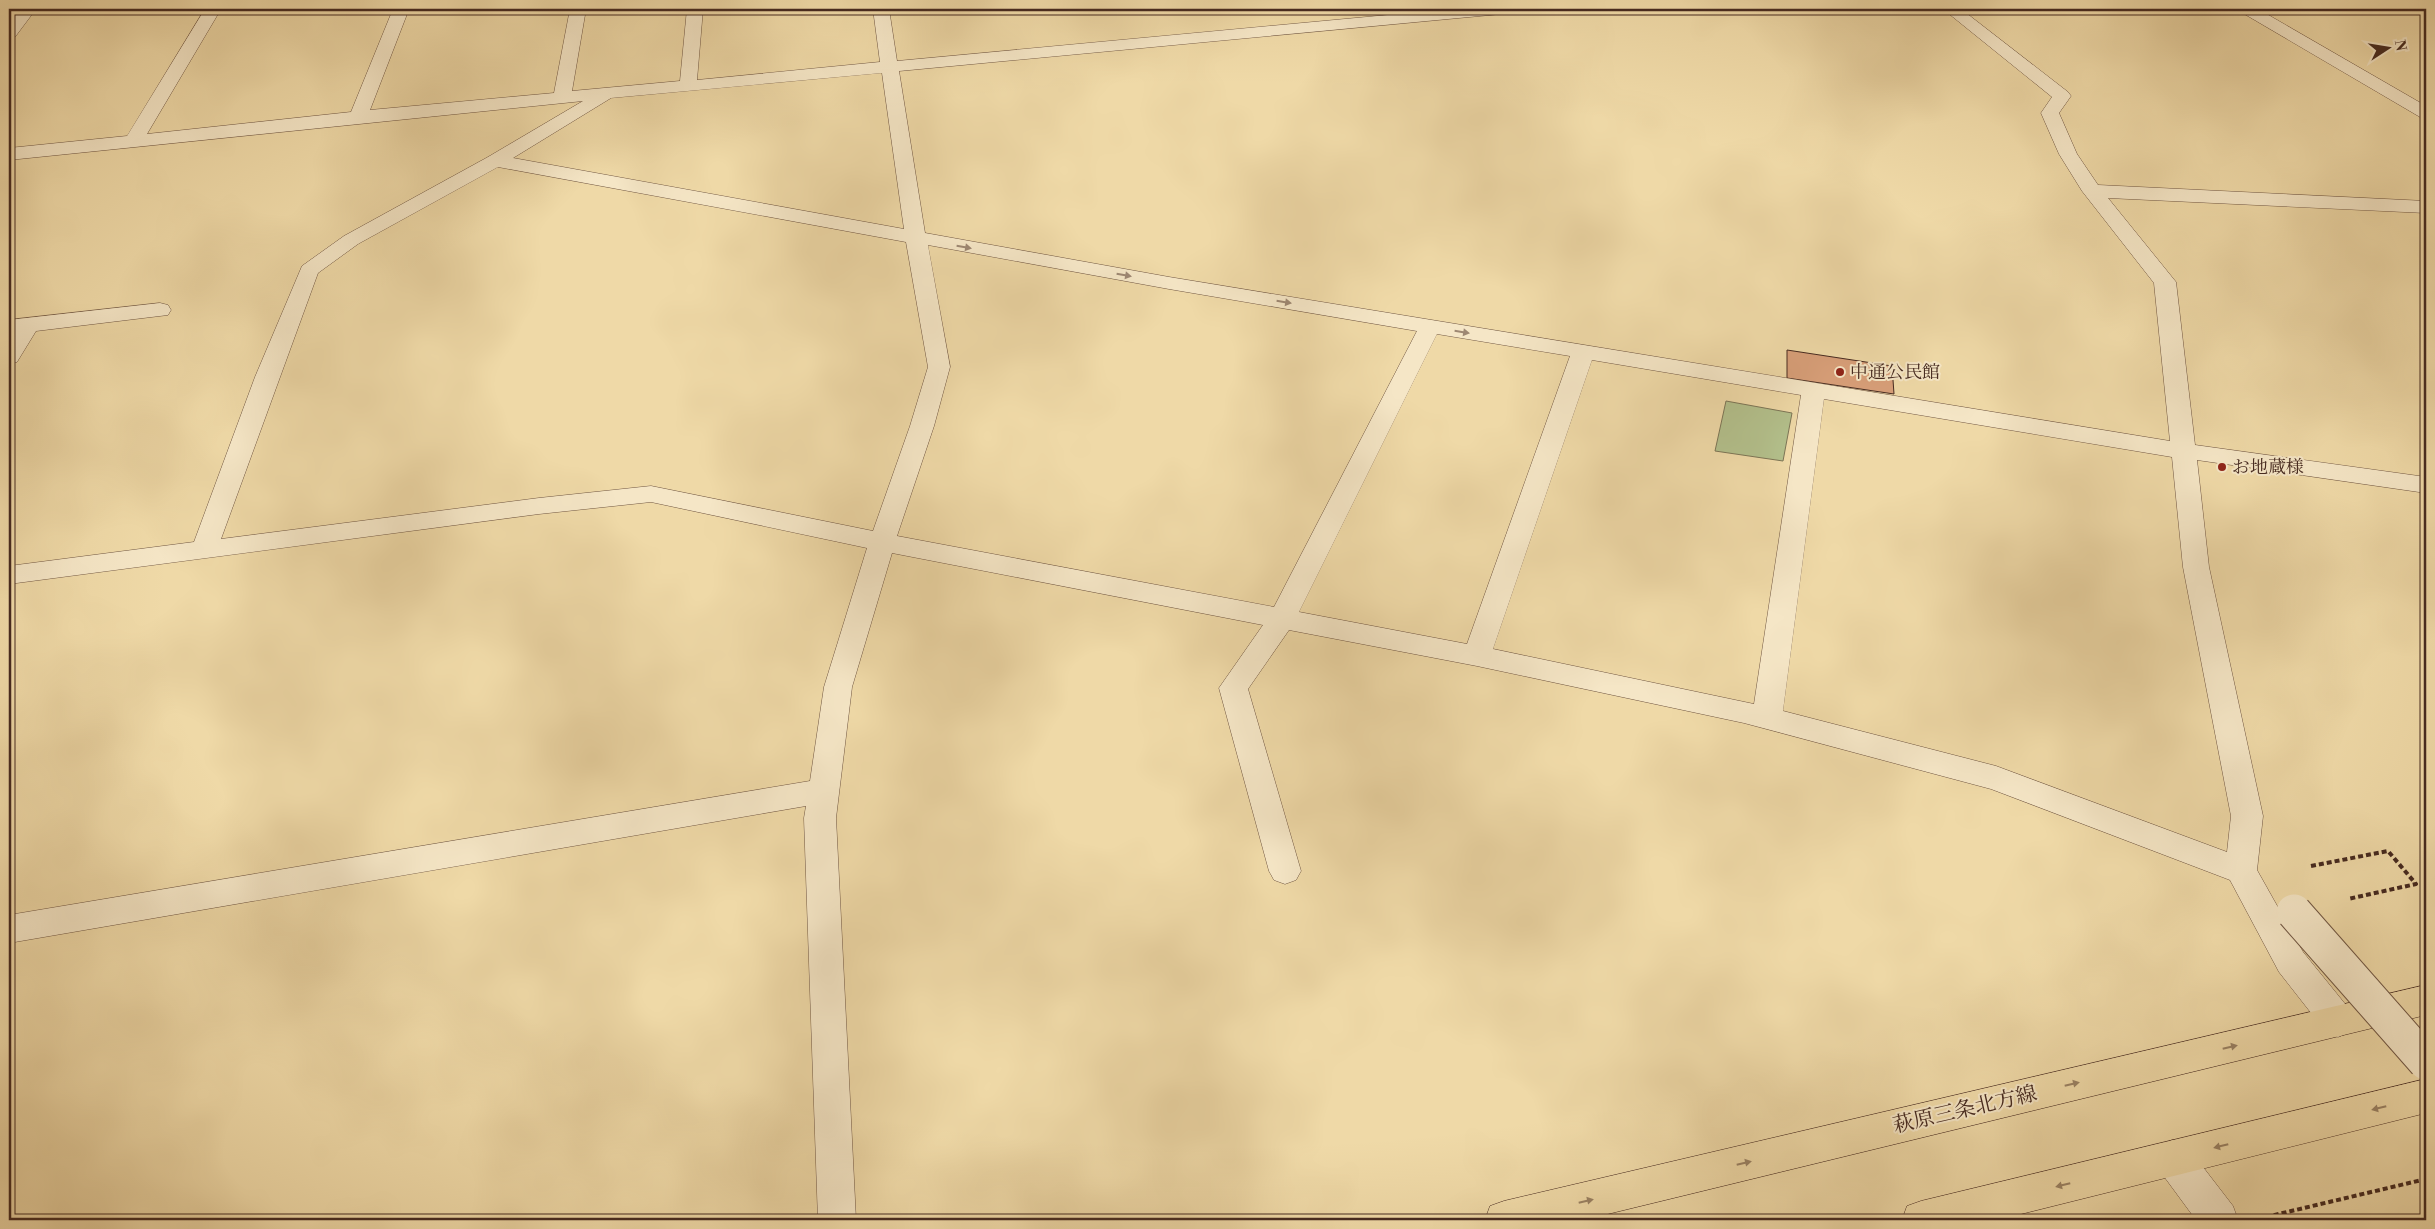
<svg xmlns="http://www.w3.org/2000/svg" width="2435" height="1229" viewBox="0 0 2435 1229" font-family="'Libre Bodoni','Noto Serif JP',serif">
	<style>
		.green { fill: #b3c08c; stroke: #7c7556 }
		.building { fill: #d89f79; stroke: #462a20 }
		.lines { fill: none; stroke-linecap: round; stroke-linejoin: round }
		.minor-casing { stroke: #705642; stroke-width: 1 }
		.major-casing { stroke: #462a20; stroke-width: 1 }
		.path { stroke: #462a20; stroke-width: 4; stroke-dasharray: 5 3; stroke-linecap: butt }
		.minor { fill: #f5e6c6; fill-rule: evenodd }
		.major { fill: #efd9a7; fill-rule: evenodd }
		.minor-bridge-casing { stroke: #705642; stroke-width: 37; stroke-linecap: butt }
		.minor-bridge { stroke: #f5e6c6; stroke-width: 35 }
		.oneway { fill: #9e8873 }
		.oneway2 { fill: #9a8264 }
		.poi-dot { fill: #8f2418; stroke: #f5e6c6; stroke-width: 2 }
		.labels { text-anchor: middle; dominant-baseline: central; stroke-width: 4; stroke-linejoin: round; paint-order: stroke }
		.poi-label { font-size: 18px; fill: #462a20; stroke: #f5e6c6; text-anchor: start }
		.near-street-label { font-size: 21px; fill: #462a20; stroke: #f5e6c6 }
	</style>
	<rect width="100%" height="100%" fill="#efd9a7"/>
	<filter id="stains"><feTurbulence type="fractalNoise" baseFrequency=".004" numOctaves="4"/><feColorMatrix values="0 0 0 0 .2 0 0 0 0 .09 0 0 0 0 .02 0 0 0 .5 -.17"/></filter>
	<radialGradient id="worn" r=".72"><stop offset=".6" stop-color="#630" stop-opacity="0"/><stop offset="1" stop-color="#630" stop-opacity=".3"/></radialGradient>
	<path class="green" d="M1726,401L1792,413L1783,461L1715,451Z"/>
	<path class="building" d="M1787,350L1892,366L1894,394L1787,378Z"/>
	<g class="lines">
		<g class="minor-casing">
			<path id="minor" d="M20,9H36L15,37L9,38V22Z
				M205,9H221L147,134L351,112L393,9H409L370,110L554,93L570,9H586L572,91L680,81L687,9H703L697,80L880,62L873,9H889L897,61L1452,9H1509L1507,12L1501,14L899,71L925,233L1169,277L2170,441L2154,283L2082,191L2059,154L2041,113L2052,97L1943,9H1961L2068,92L2071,96L2059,113L2077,154L2098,185L2426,201V213L2108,198L2176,282L2195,445L2426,477V493L2197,460L2209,567L2263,816L2257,870L2303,952L2350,1010L2356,1021L2350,1032L2338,1037L2326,1032L2279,972L2230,880L1991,789L1744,723L1477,666L1289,630L1248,689L1301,871L1296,880L1285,884L1274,880L1269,871L1219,688L1263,625L892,553L852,687L836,818L856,1220H818L804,818L806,806L9,943V915L810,781L824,687L867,548L651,502L539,514L9,584V566L194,542L255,377L302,266L344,236L488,157L583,101L9,160V148L127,136ZM882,73L904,229L513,158L611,98ZM498,167L906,242L928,367L910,426L873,531L651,486L539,498L221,539L318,273L358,244ZM928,245L1169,289L1417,331L1274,607L897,536L934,426L950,367ZM1437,334L1570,356L1467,644L1299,612ZM1592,360L1801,395L1754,704L1493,649ZM1824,399L2172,457L2183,567L2231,816L2227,852L1996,766L1783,711Z
				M2239,9H2258L2426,106V118L2420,117L2241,12Z
				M160,303L168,305L171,310L168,315L36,331L17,362L9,364V339L12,333L9,334V320Z
				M2173,1140L2186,1145L2233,1206L2238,1220H2196L2160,1171L2154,1158L2160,1145Z"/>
		</g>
		<g class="major-casing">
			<path id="major" d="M2426,985V1015L1583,1220H1485L1490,1206L1504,1201Z
				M2426,1079V1113L1997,1220H1902L1907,1206L1921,1201Z"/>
		</g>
		<path class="path" d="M2311,866L2388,851L2416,884L2348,899
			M2266,1217L2426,1179"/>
		<use href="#minor" class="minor"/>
		<use href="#major" class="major"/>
		<g class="minor-bridge-casing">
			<path id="minor-bridge" d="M2294,912L2426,1062"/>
		</g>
		<use href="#minor-bridge" class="minor-bridge"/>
	</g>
	<defs><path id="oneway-solid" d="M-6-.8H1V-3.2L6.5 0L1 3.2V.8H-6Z" transform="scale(1.25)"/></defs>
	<g class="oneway">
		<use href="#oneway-solid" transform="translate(964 247) rotate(10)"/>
		<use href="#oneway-solid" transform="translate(1124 275) rotate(10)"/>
		<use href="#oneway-solid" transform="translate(1284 302) rotate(9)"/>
		<use href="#oneway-solid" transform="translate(1462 332) rotate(9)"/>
	</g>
	<g class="oneway2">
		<use href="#oneway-solid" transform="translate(2230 1047) rotate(-13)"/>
		<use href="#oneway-solid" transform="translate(2072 1084) rotate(-13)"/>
		<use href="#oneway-solid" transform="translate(2379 1108) rotate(166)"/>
		<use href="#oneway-solid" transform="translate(2221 1146) rotate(166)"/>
		<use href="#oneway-solid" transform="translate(1744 1163) rotate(-13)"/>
		<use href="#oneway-solid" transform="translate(2063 1185) rotate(166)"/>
		<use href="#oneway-solid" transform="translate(1586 1201) rotate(-13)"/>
	</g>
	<g class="poi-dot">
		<circle cx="1840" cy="372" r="5"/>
		<circle cx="2222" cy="467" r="5"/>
	</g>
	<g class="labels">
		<g class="poi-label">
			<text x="1850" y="372">中通公民館</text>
			<text x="2232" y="467">お地蔵様</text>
		</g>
		<g class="near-street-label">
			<text transform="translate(1965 1110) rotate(-13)">萩原三条北方線</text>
		</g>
	</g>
	<rect width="2435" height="1229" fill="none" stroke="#efd9a7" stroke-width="30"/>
	<rect x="10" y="10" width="2415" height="1209" fill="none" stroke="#462a20" stroke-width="2.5"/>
	<rect x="15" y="15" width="2405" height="1199" fill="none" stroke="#462a20"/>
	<g transform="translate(2388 48) rotate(78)" stroke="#f5e6c6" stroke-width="4" paint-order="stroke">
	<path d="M0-4L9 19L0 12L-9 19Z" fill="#462a20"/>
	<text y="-8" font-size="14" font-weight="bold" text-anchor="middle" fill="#462a20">N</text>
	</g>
	<rect width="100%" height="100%" filter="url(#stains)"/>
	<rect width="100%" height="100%" fill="url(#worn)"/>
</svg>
